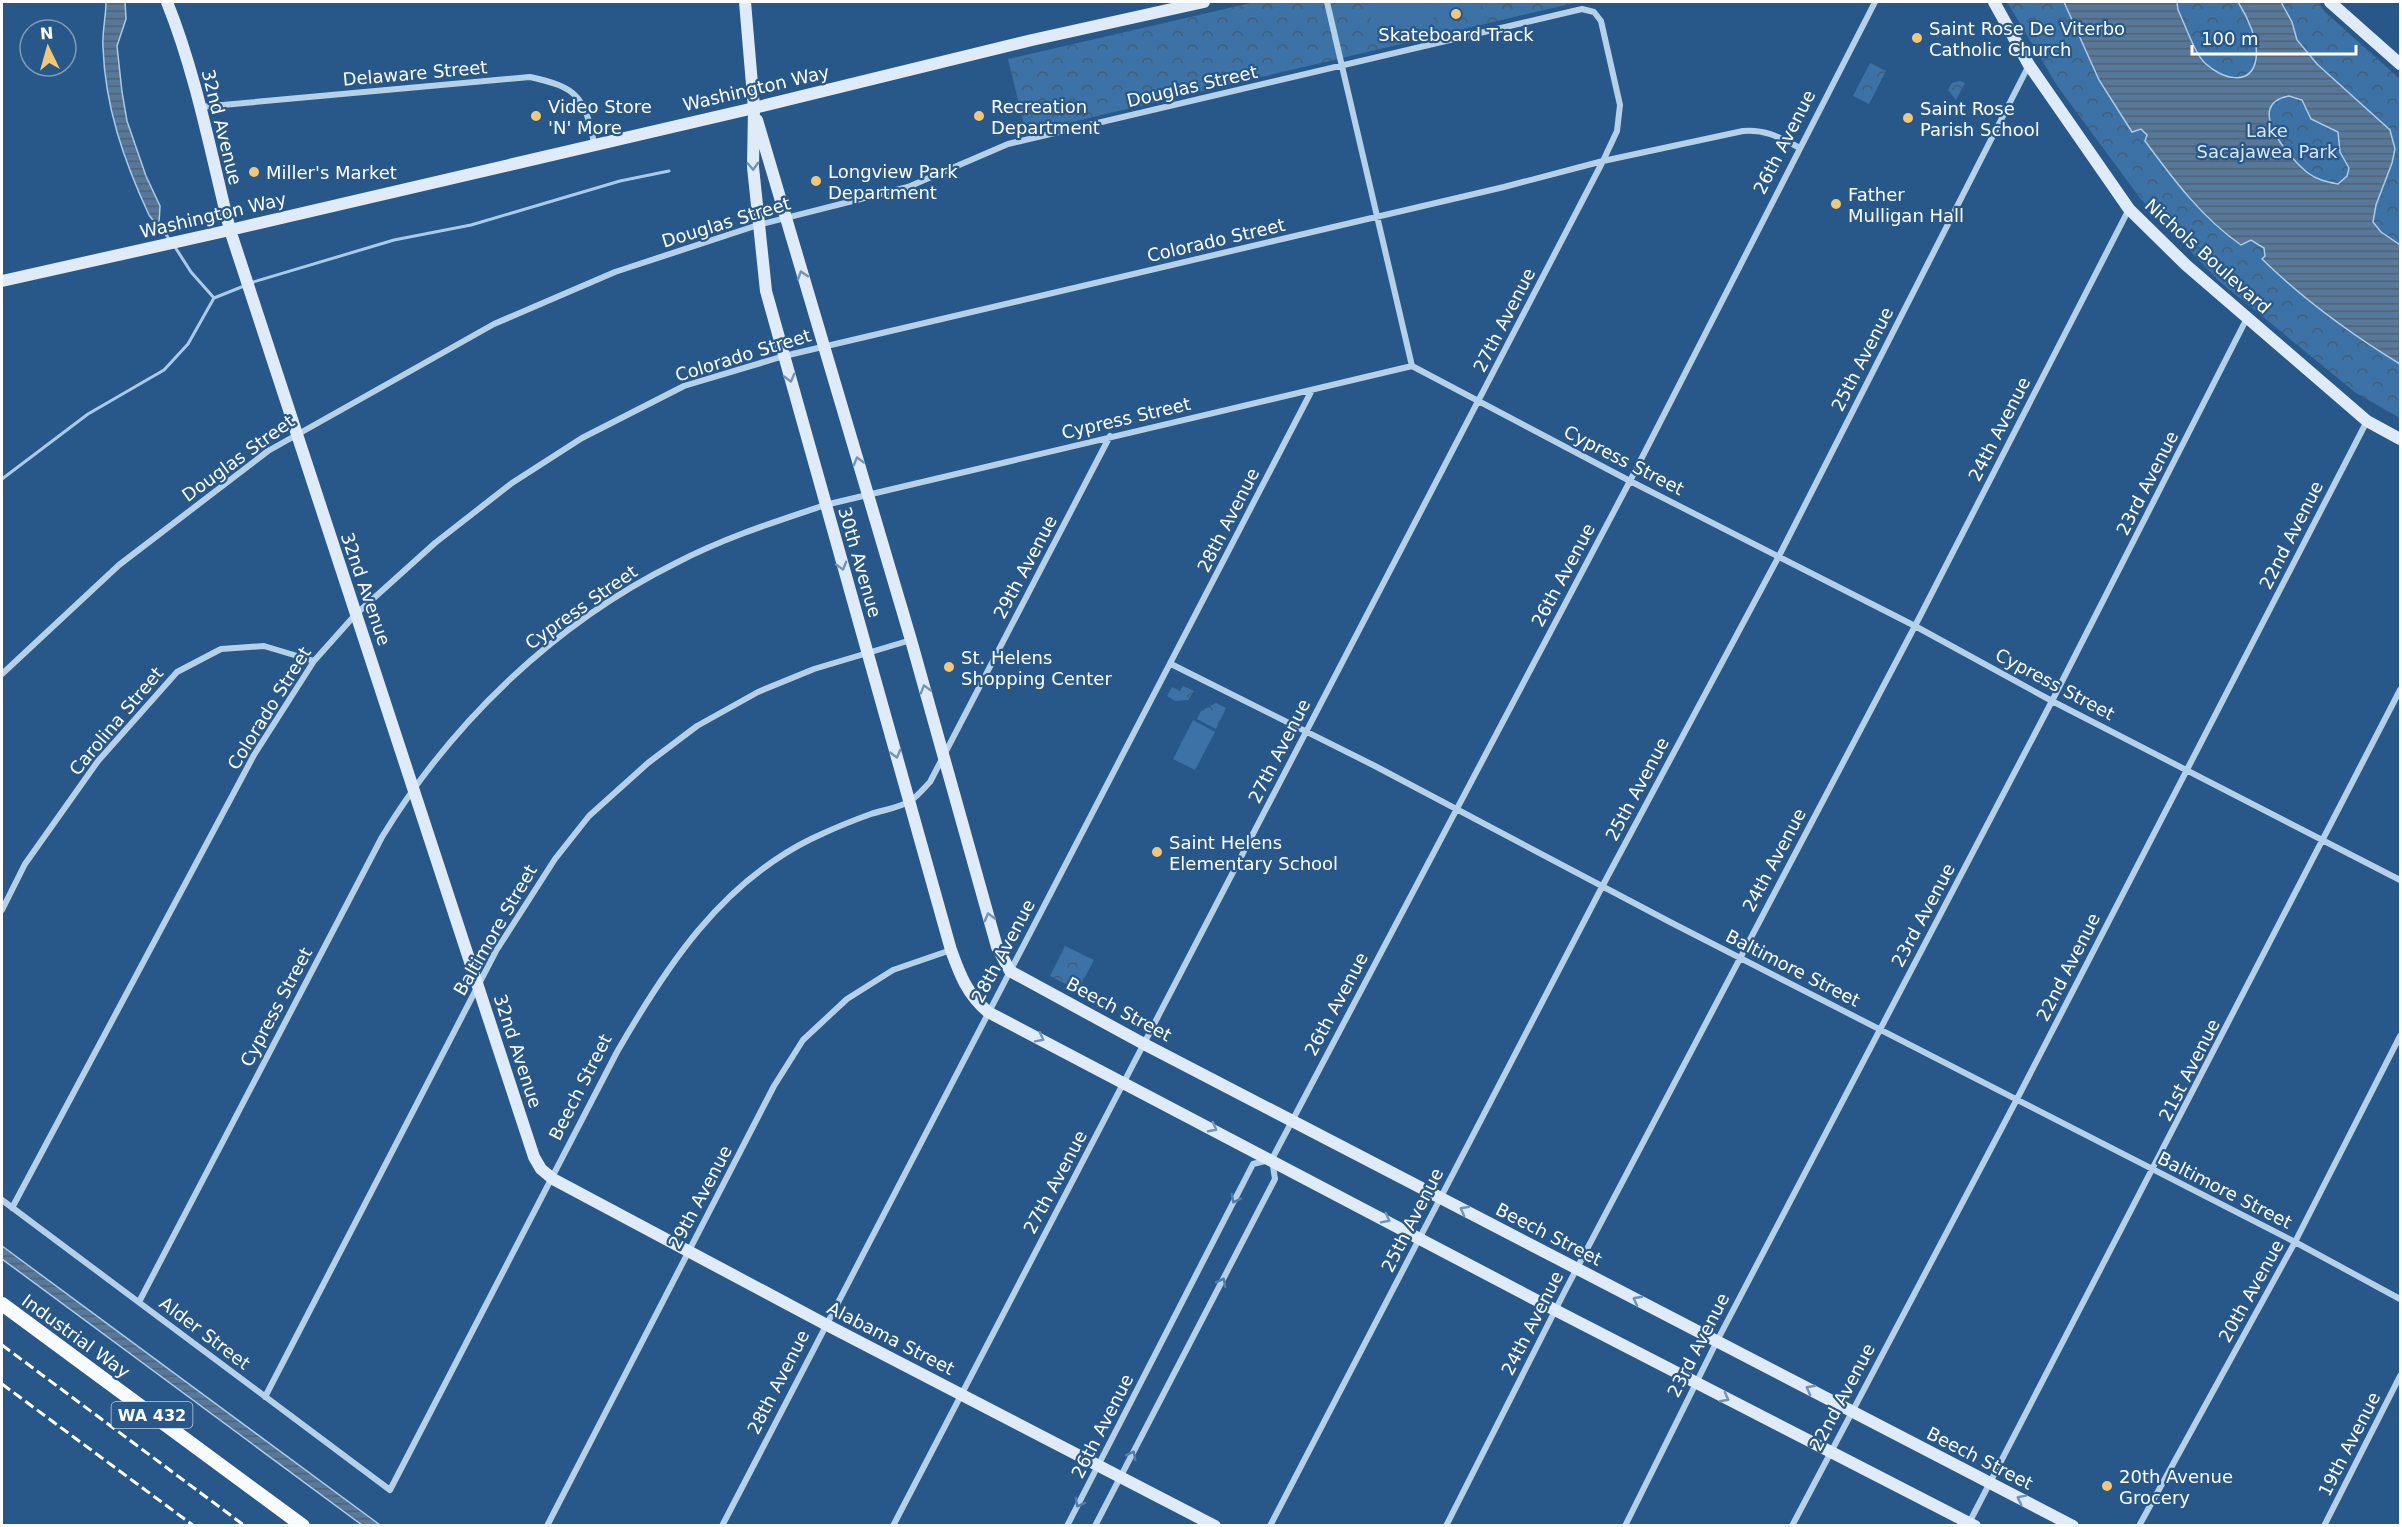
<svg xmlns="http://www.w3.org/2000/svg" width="2402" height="1527" viewBox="0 0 2402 1527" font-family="'DejaVu Sans',sans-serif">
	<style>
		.park { fill: url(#park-crowns) }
		.pitch { fill: #3c72a6 }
		.water { fill: url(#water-rules); stroke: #a9cbe9; stroke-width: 1.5; fill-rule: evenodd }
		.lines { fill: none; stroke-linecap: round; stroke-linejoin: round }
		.stream { stroke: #a9cbe9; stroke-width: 3 }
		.street { stroke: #b5d0e9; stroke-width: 6 }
		.secondary { stroke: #dfebf8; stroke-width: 12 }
		.primary { stroke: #f8fbfe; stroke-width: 14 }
		.rail { stroke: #fff; stroke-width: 3; stroke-dasharray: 10 4.5; stroke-linecap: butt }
		.oneway { stroke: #7193b5 }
		.oneway2 { stroke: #527ca6 }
		.poi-dot { fill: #f1c87b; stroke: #285889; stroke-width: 2 }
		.labels { text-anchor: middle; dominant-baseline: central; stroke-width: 4.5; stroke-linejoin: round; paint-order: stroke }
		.shield { fill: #285889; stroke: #becddc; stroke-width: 1.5 }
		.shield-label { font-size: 16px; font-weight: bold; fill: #fff }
		.poi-label { font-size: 18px; fill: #fff; stroke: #285889; text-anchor: start }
		.street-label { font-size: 18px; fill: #fff; stroke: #285889 }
		.park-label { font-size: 18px; fill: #d9e8f7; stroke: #285889 }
	</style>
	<defs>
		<pattern id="park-crowns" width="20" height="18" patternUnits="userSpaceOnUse" patternTransform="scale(1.5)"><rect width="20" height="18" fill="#3c72a6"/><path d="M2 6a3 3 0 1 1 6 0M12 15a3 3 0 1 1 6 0" fill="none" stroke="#455d74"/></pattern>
		<pattern id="water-rules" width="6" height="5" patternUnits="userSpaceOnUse" patternTransform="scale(1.5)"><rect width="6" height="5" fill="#58789a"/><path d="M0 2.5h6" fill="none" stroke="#526273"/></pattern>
	</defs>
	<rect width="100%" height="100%" fill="#285889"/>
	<path class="park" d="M1255,2H1578L1026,133L1008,59Z
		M2007,2H2319L2325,12L2400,79V418L2356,393L2218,280L2140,198L2058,87Z
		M1870,63L1886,71L1869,104L1853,96Z
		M1960,81L1965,83L1956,100L1948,90L1952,83Z
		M1183,686L1194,691L1188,700L1175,701L1167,696L1172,687L1180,691Z
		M1216,703L1226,708L1216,729L1197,719L1201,711Z
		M1065,946L1094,960L1078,990L1050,976Z"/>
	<path class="pitch" d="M1367,2H1430L1435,27L1376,41Z
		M1441,2H1484L1476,11L1454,22L1442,17Z
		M1193,720L1215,732L1195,770L1173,759Z"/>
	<path class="water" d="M106,2H125L126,19L117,46L122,92L127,121L146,176L160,206L159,223H155L149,215C124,161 105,107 103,47C102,32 106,17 106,2Z
		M2064,2H2177L2178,10C2185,24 2195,55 2206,64C2221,78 2251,88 2256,59C2259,41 2247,16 2238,2H2281L2292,22L2297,40L2317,64L2390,130L2395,149L2392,163L2376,205L2373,222L2381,232L2400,245V364C2351,334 2303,299 2262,259L2265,256L2264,248L2251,240L2241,245C2202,218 2173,179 2145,141L2147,135L2141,129L2132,132L2099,80ZM2289,96L2302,100L2311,119L2338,132L2340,152L2349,168L2347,176L2338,184C2328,182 2317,180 2308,173C2289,158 2243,104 2289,96Z
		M2,1246L380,1525H362L2,1259Z"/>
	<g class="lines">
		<path class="stream" d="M159,223L169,239
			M175,247L191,272L214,298
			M250,283L394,240L471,225L620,181L669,171
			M2,479L88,414L164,370L188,344L214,298L244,286"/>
		<path class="street" d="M1327,2L1412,366
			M200,107L530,77C577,87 585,97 594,143
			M1171,664L1375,766L1670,922L2295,1242L2400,1299
			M2,674L119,565L268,451L494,324L615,272L758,225L908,187L1008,144L1582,9L1594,12L1601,21L1620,105L1617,131L1603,161L893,1526
			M2,910L25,864L98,761L177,672L221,649L264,646L314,661
			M2,1200L390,1490L617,1052C666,967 720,884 811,839C830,830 851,821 871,814C883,810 899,808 910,801C917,797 924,788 930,782L1110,436
			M12,1208L254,755L314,661L355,615L435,543L512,483L582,438L684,386L784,356L1504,187L1603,161L1743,131C1765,129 1779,137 1798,147
			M139,1302L382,837C452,722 555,623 676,563C724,538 774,522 825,505L1412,366L1630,481L1915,626L2052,701L2400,880
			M265,1397L496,951L555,859L589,816L648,763L697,726L758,692L814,669L911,640
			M1968,1525L2400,690
			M547,1526L774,1086L803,1040L847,999L893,970L951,950
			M722,1526L1312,390
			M1067,1526L1253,1164L1269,1160
			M1095,1526L1275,1179L1272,1159L1630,481L1875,2
			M1270,1526L1603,885L1779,556L2029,65
			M1446,1526L1566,1289L1915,626L2129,209
			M1625,1526L1717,1341L2052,701L2247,318
			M1792,1526L2016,1101L2367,421
			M2139,1526L2295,1242L2400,1036
			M2324,1526L2400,1376"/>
		<path class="secondary" d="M167,2C196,74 211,154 230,230L534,1157L541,1169L553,1179L825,1324L1215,1526
			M745,2L754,108L753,167L766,291L951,950C960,975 967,994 988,1012L1555,1310L1975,1526
			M1994,2L2029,65L2129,209L2186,265L2367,421L2400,439
			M2330,2L2400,64
			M757,120L911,640L997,947L1010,971L1144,1044L2073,1526
			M2,281L230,230L754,108L1032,40L1204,2"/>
		<path class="primary" d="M2,1304L303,1526"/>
		<path class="rail" d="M2,1345L245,1526
			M2,1384L194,1526"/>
	</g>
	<defs><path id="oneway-chevron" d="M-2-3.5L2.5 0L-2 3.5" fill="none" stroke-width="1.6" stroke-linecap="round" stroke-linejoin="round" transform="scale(1.5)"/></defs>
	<g class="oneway">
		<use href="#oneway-chevron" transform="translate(753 166) rotate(88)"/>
		<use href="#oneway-chevron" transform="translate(802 275) rotate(-108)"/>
		<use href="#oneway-chevron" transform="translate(790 378) rotate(75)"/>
		<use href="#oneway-chevron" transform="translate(858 461) rotate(-106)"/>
		<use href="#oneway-chevron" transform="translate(842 566) rotate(74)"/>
		<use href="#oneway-chevron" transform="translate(925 689) rotate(-106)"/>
		<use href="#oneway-chevron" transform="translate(896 754) rotate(75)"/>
		<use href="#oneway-chevron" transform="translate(989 917) rotate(-105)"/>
		<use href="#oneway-chevron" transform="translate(1040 1038) rotate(27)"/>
		<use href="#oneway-chevron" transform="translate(1213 1128) rotate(28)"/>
		<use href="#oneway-chevron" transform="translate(1464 1210) rotate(-152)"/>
		<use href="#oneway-chevron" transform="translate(1386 1219) rotate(27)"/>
		<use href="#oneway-chevron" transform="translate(1637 1300) rotate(-152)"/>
		<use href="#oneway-chevron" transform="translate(1810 1389) rotate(-152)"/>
		<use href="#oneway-chevron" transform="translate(1725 1398) rotate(28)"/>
		<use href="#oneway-chevron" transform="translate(2021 1499) rotate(-153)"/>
	</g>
	<g class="oneway2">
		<use href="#oneway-chevron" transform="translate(1235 1199) rotate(117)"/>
		<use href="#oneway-chevron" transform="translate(1222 1282) rotate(-63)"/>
		<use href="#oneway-chevron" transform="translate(1132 1455) rotate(-63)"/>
		<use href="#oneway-chevron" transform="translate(1079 1503) rotate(118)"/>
	</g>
	<g class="poi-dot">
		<circle cx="1456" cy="14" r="6"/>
		<circle cx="1917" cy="38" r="6"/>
		<circle cx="536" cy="116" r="6"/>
		<circle cx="979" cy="116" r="6"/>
		<circle cx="1908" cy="118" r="6"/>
		<circle cx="254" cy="172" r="6"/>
		<circle cx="816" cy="181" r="6"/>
		<circle cx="1836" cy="204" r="6"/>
		<circle cx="949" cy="667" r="6"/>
		<circle cx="1157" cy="852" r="6"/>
		<circle cx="2107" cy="1486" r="6"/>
	</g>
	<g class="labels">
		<rect class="shield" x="111.5" y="1402" width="81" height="26" rx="4.5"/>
		<g class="shield-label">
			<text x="152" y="1415">WA 432</text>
		</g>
		<g class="poi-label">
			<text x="1929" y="28">Saint Rose De Viterbo<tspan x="1929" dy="21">Catholic Church</tspan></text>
			<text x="1456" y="34" text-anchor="middle">Skateboard Track</text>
			<text x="548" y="106">Video Store<tspan x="548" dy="21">'N' More</tspan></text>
			<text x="991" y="106">Recreation<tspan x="991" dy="21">Department</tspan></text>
			<text x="1920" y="108">Saint Rose<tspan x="1920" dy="21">Parish School</tspan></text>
			<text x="828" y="171">Longview Park<tspan x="828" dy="21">Department</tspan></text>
			<text x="266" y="172">Miller's Market</text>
			<text x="1848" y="194">Father<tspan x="1848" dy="21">Mulligan Hall</tspan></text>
			<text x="961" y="657">St. Helens<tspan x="961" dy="21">Shopping Center</tspan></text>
			<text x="1169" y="842">Saint Helens<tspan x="1169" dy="21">Elementary School</tspan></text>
			<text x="2119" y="1476">20th Avenue<tspan x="2119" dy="21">Grocery</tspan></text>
		</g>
		<g class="street-label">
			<text transform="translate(415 73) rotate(-5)">Delaware Street</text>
			<text transform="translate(1192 86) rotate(-13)">Douglas Street</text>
			<text transform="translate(756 88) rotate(-13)">Washington Way</text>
			<text transform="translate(222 127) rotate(76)">32nd Avenue</text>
			<text transform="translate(1784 142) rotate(-63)">26th Avenue</text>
			<text transform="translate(213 215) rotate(-13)">Washington Way</text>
			<text transform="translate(726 222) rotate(-17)">Douglas Street</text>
			<text transform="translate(1216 240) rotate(-13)">Colorado Street</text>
			<text transform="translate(2208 256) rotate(42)">Nichols Boulevard</text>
			<text transform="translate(1504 320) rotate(-63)">27th Avenue</text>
			<text transform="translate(743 355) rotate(-17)">Colorado Street</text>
			<text transform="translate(1862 359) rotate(-63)">25th Avenue</text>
			<text transform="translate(1126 418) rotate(-13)">Cypress Street</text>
			<text transform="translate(1999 429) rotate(-63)">24th Avenue</text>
			<text transform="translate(238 458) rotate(-36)">Douglas Street</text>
			<text transform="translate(1624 460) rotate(27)">Cypress Street</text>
			<text transform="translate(2147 483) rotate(-63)">23rd Avenue</text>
			<text transform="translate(1228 520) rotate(-63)">28th Avenue</text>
			<text transform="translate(2291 535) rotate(-63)">22nd Avenue</text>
			<text transform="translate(860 562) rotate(74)">30th Avenue</text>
			<text transform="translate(1025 567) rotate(-62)">29th Avenue</text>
			<text transform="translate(1563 575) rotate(-62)">26th Avenue</text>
			<text transform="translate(366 589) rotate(71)">32nd Avenue</text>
			<text transform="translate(581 607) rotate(-35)">Cypress Street</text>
			<text transform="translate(2055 684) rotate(28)">Cypress Street</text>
			<text transform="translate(269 708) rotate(-58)">Colorado Street</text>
			<text transform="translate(116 721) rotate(-50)">Carolina Street</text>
			<text transform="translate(1279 751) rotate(-63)">27th Avenue</text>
			<text transform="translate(1637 789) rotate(-62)">25th Avenue</text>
			<text transform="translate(1774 860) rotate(-62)">24th Avenue</text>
			<text transform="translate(1923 915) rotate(-62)">23rd Avenue</text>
			<text transform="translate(495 930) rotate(-60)">Baltimore Street</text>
			<text transform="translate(1003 951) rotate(-62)">28th Avenue</text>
			<text transform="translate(2068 967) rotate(-63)">22nd Avenue</text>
			<text transform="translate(1793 968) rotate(27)">Baltimore Street</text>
			<text transform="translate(1336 1004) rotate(-62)">26th Avenue</text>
			<text transform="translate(276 1007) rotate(-62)">Cypress Street</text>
			<text transform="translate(1119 1009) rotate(28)">Beech Street</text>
			<text transform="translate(518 1051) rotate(72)">32nd Avenue</text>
			<text transform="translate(2189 1070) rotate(-63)">21st Avenue</text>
			<text transform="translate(580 1087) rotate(-63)">Beech Street</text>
			<text transform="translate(1055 1182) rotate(-62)">27th Avenue</text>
			<text transform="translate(2225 1190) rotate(27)">Baltimore Street</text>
			<text transform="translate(700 1197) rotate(-62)">29th Avenue</text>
			<text transform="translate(1412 1220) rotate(-63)">25th Avenue</text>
			<text transform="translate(1549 1234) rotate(27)">Beech Street</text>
			<text transform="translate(2251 1291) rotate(-61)">20th Avenue</text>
			<text transform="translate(1532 1323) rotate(-63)">24th Avenue</text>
			<text transform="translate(205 1333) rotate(37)">Alder Street</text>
			<text transform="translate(76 1336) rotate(36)">Industrial Way</text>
			<text transform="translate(891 1338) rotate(27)">Alabama Street</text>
			<text transform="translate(1698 1345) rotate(-63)">23rd Avenue</text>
			<text transform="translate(778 1382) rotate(-63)">28th Avenue</text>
			<text transform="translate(1842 1397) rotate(-62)">22nd Avenue</text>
			<text transform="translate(1102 1426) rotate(-63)">26th Avenue</text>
			<text transform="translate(2349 1444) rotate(-63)">19th Avenue</text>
			<text transform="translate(1980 1458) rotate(27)">Beech Street</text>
		</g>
		<g class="park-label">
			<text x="2267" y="130">Lake<tspan x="2267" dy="21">Sacajawea Park</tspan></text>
		</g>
	</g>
	<rect width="2402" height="1527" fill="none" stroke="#ffffff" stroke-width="6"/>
	<g transform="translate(48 48) rotate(355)"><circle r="28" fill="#285889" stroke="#7e9bb8" stroke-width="1.5"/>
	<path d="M0-4.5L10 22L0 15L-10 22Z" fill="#f1c87b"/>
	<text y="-9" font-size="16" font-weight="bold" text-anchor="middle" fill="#ffffff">N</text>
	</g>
	<path d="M2192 45v9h164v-9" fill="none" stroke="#ffffff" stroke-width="3"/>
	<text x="2201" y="45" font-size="18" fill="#ffffff" stroke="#285889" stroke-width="4.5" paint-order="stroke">100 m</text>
</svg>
